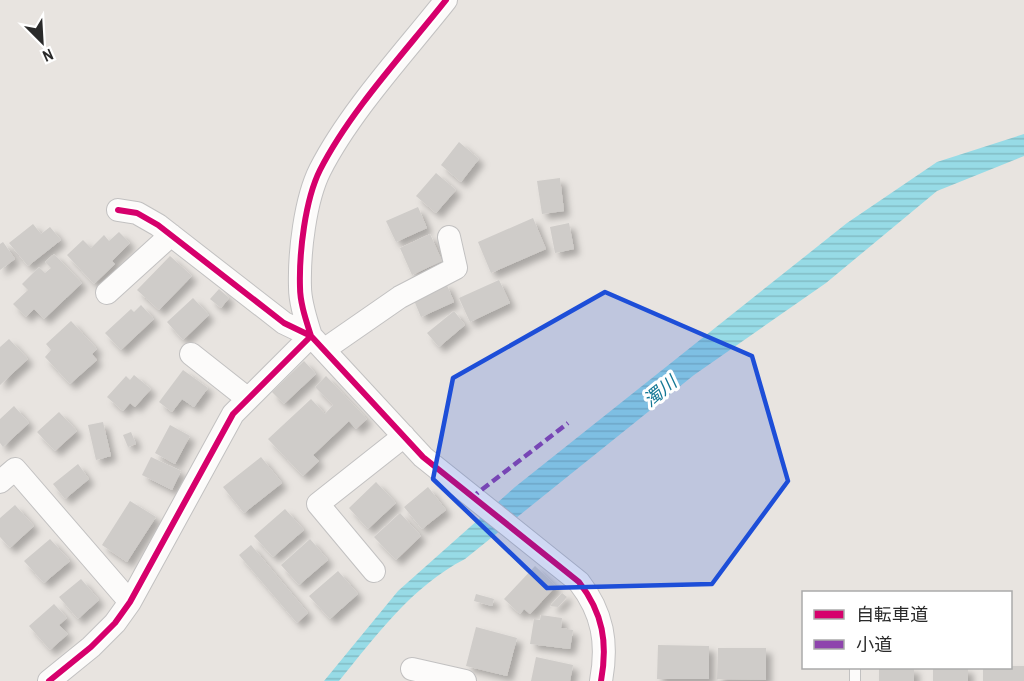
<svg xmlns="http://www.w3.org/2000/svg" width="1024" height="681" viewBox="0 0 1024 681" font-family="'Archivo Narrow','Noto Sans JP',sans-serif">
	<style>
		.water { fill: url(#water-rules) }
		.building { fill: #cfccc9; filter: url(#shadow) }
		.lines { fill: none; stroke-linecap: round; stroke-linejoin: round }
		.service-casing { stroke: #c2c1c1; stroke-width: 12 }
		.minor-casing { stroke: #c2c1c1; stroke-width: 24 }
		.service { stroke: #fcfbfa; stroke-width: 10 }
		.minor { stroke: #fcfbfa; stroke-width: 22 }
		.quiet { stroke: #8e44ad; stroke-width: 4.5; stroke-dasharray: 9 4.5; stroke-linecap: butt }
		.cycleway-casing { stroke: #fff; stroke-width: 10 }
		.cycleway { stroke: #d6006c; stroke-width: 6 }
		.marked { fill: #1d4ed8; fill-opacity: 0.2; stroke: #1d4ed8; stroke-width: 4.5; stroke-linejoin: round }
		.labels { text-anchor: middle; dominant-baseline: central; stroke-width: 6; stroke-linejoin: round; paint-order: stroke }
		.water-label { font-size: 18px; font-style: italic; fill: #137795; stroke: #fff }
	</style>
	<defs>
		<pattern id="water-rules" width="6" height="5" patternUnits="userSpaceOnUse" patternTransform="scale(1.5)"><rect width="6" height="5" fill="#97dbe6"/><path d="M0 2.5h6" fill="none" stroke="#82bcc5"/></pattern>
		<filter id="shadow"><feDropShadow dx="5.5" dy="5.5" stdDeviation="3" flood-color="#0004"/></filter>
	</defs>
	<rect width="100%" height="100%" fill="#e8e4e0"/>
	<path class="water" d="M1024,134V156L937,191L826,283L694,375L465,559C412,586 376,636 339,681H324L398,591L515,487L847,223L937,162Z"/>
	<path class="building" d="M459,142L479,159L461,182L441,165Z
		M436,173L456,190L436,213L416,196Z
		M560,178L564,211L542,214L537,181Z
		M418,207L427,228L396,242L386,221Z
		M533,218L546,249L491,273L478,242Z
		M569,223L574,249L555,253L550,227Z
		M33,224L41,234L50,227L61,240L28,266L9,243Z
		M119,232L130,243L112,261L115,264L94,284L67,255L83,240L91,248L104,235L109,241Z
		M430,234L442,261L412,275L400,248Z
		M3,242L15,259L0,270V244Z
		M54,254L82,283L44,319L34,309L26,317L13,304L28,290L22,284L39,267L45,273L51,268L45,262Z
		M170,256L192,276L159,310L137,290Z
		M499,280L510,303L470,322L459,298Z
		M446,283L454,302L421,317L413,298Z
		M219,289L229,298L221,308L210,299Z
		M193,298L209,315L183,340L167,322Z
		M141,305L154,319L121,350L105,333L131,309L134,312Z
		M454,311L465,325L439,347L427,333Z
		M71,321L97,349L92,354L97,360L70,384L45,357L51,350L46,344Z
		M9,339L28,359L0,385V347Z
		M304,361L316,374L284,404L272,392Z
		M183,370L208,388L194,407L182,399L172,412L159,402Z
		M134,375L151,389L135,407L130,403L123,411L107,397L126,376L130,380Z
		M326,376L367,419L356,429L349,421L313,455L319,461L303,476L268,439L311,399L325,414L333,405L315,387Z
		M14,406L29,423L3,447L0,443V419Z
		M59,412L77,431L55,451L37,432Z
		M103,422L111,456L96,460L88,425Z
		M170,425L190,436L175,464L155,453Z
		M131,432L136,444L128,447L123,435Z
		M151,457L181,471L172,490L142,475Z
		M261,457L282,483L244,513L223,487Z
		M78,464L89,479L65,499L53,484Z
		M376,482L396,503L368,529L349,508Z
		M428,487L446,510L422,529L404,507Z
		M130,501L156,517L127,562L102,545Z
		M15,505L34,526L10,548L0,537V518Z
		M285,509L304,530L273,557L254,536Z
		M400,513L421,536L396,560L374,537Z
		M50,539L70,561L44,583L24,561Z
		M310,539L328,560L299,585L281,565Z
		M251,545L308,613L297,623L239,555Z
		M535,566L556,586L530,614L524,609L520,614L504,599Z
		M338,571L358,594L330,619L309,596Z
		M81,579L99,600L78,619L59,597Z
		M562,593L567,597L558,607L550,606Z
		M476,594L494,599L492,606L474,601Z
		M54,604L67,618L59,625L68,634L50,650L29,626Z
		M541,615L562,618L561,628L573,630L570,649L530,644L534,619L540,620Z
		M476,627L517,638L507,676L466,666Z
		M658,645L709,646V679H657Z
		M718,648H766V680L717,679Z
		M536,657L573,665L570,681H531Z
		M1010,666H1024V681H983V668Z
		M879,668H914V681H879Z
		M933,668H968V681H933Z"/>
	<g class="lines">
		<g class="service-casing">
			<path id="service" d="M855,668V681"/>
		</g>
		<g class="minor-casing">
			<path id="minor" d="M446,0C405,52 350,111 320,170C305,200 299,253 300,287C300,303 306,320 311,336L423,457L579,582C603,613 608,643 601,681
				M107,293L171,235
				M325,349L400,297L456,268L449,237
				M191,354L248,399
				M0,482L15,469L130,602
				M374,571L318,504L404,436
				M412,669L465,681
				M49,681L91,647L115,623L130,602L233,414L311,336L284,323L158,225L137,213L118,210"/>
		</g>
		<use href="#service" class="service"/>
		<use href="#minor" class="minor"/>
		<path class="quiet" d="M471,498L568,423"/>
		<g class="cycleway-casing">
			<path id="cycleway" d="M446,0C405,52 350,111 320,170C305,200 299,253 300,287C300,303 306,320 311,336L423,457L579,582C603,613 608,643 601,681
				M49,681L91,647L115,623L130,602L233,414L311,336L284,323L158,225L137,213L118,210"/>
		</g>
		<use href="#cycleway" class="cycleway"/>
	</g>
	<path class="marked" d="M605,292L752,356L788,481L712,584L547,588L433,479L453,378Z"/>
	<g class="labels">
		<g class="water-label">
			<text transform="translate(660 391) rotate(-39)">濁川</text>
		</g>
	</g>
	<rect x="802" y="591" width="210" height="78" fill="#ffffff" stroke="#aaaaaa" stroke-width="1.5"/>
	<rect x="814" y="610" width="30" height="9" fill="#d6006c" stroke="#aaaaaa" stroke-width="1.5"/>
	<text x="856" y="621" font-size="18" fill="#2a2a2a">自転車道</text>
	<rect x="814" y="640" width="30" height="9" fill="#8e44ad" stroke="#aaaaaa" stroke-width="1.5"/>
	<text x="856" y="651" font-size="18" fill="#2a2a2a">小道</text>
	<g transform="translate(42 42) rotate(156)" stroke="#ffffff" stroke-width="4.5" paint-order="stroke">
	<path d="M0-4.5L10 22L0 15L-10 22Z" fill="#2a2a2a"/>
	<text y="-9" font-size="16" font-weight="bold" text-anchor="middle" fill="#2a2a2a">N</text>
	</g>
</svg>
